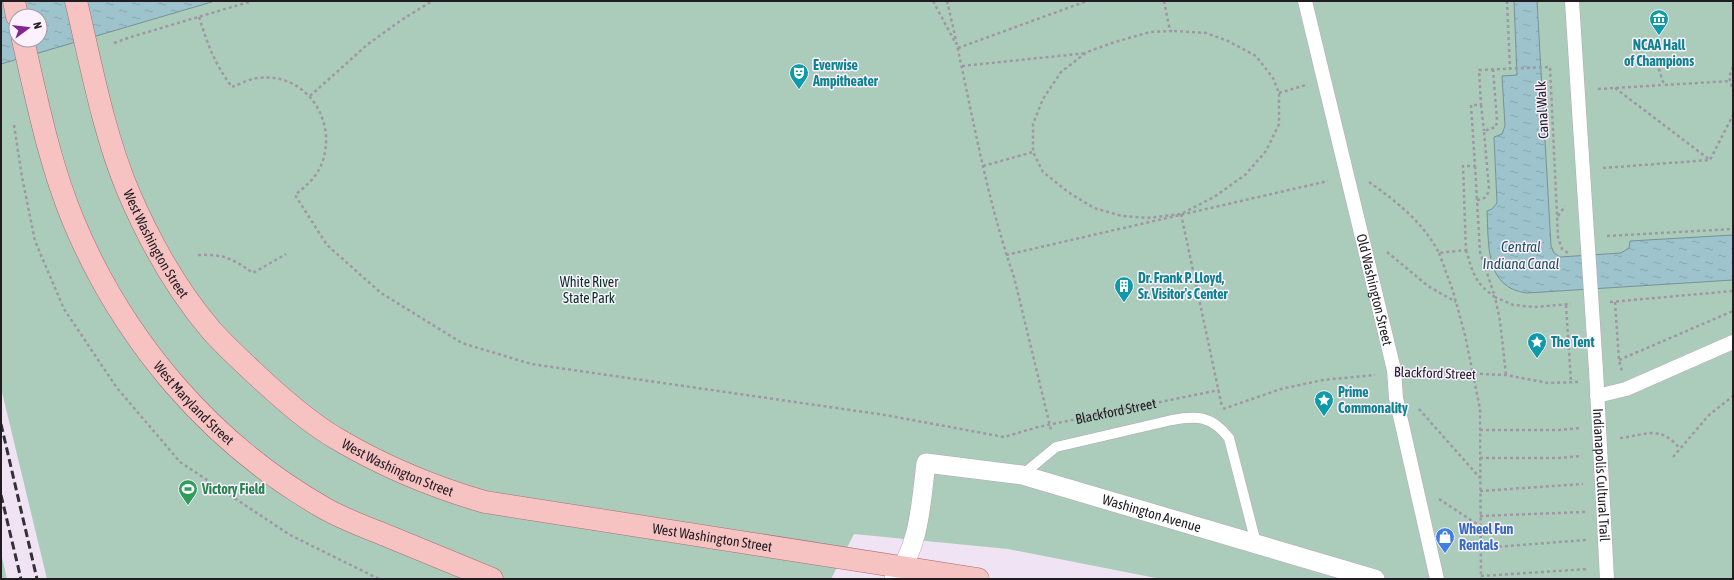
<svg xmlns="http://www.w3.org/2000/svg" width="1734" height="580" viewBox="0 0 1734 580" font-family="'Asap Condensed',sans-serif">
	<style>
		.green { fill: #abccbb; fill-rule: evenodd }
		.water { fill: url(#water-ripples); stroke: #789199; fill-rule: evenodd }
		.lines { fill: none; stroke-linecap: round; stroke-linejoin: round }
		.service-casing { stroke: #b4a8b8; stroke-width: 11 }
		.pedestrian-casing { stroke: #b4a8b8; stroke-width: 15 }
		.minor-casing { stroke: #b4a8b8; stroke-width: 20 }
		.primary-casing { stroke: #a76e70; stroke-width: 23 }
		.path { stroke: #a097a4; stroke-width: 2.5; stroke-dasharray: 3 3; stroke-linecap: butt }
		.service { stroke: #fff; stroke-width: 10 }
		.pedestrian { stroke: #fff; stroke-width: 14 }
		.minor { stroke: #fff; stroke-width: 19 }
		.primary { stroke: #f6c2c2; stroke-width: 22 }
		.rail { stroke: #353037; stroke-width: 3; stroke-dasharray: 8 4; stroke-linecap: butt }
		.pedestrian-bridge-casing { stroke: #b4a8b8; stroke-width: 15; stroke-linecap: butt }
		.pedestrian-bridge { stroke: #fff; stroke-width: 14 }
		.labels { text-anchor: middle; dominant-baseline: central; stroke-width: 3; stroke-linejoin: round; paint-order: stroke }
		.culture-label { font-size: 14px; font-weight: bold; fill: #0d838f; stroke: #fbf1ff; text-anchor: start }
		.street-label { font-size: 14px; fill: #201c22; stroke: #fbf1ff }
		.park-label { font-size: 14px; fill: #033221; stroke: #fbf1ff }
		.leisure-label { font-size: 14px; font-weight: bold; fill: #27864d; stroke: #fbf1ff; text-anchor: start }
		.shop-label { font-size: 14px; font-weight: bold; fill: #366cbe; stroke: #fbf1ff; text-anchor: start }
		.water-label { font-size: 15px; font-style: italic; fill: #1b505b; stroke: #fbf1ff }
	</style>
	<defs>
		<pattern id="water-ripples" width="26" height="14" patternUnits="userSpaceOnUse"><rect width="26" height="14" fill="#9dc3cc"/><path d="M2 4q2-2 4 0t4 0M15 11q2-2 4 0t4 0" fill="none" stroke="#87a7af"/></pattern>
	</defs>
	<rect width="100%" height="100%" fill="#efe3f4"/>
	<path class="green" d="M1,1H1733V579H1161L1008,549L854,534L831,579H47L1,388ZM16,16H40V40H16Z
		M1,553L7,579H1Z"/>
	<path class="water" d="M1,1H215L1,64ZM16,16H40V40H16Z
		M1514,1H1537L1551,246L1554,253L1560,257L1621,253L1629,248L1630,241L1733,235V280L1527,293C1484,288 1489,243 1487,211L1492,209L1497,203L1494,137L1502,134L1505,126L1502,76L1517,75Z"/>
	<g class="lines">
		<g class="service-casing">
			<path id="service" d="M1022,475L1056,447L1172,420C1197,415 1212,416 1229,438L1256,543"/>
		</g>
		<g class="pedestrian-casing">
			<g id="pedestrian">
				<path id="s2" d="M1305,1L1394,370L1396,398L1437,579"/>
				<path d="M1572,1L1580,126"/>
				<path id="s3" d="M1596,370L1607,579"/>
				<path d="M1597,396L1626,389L1733,342"/>
			</g>
		</g>
		<g class="minor-casing">
			<g id="minor">
				<path id="s4" d="M894,579C920,547 921,502 926,463L1022,475L1375,579"/>
			</g>
		</g>
		<g class="primary-casing">
			<g id="primary">
				<path d="M14,1L17,16"/>
				<path id="s5" d="M76,1C91,64 103,131 128,191C149,240 176,289 211,330C227,348 245,364 263,381C286,402 311,424 339,440C385,467 433,487 485,502L978,579"/>
				<path id="s6" d="M23,40C37,100 49,162 73,220C123,340 210,443 324,508C345,520 368,528 390,537C424,551 458,565 492,579"/>
			</g>
		</g>
		<g class="path">
			<path d="M933,1L956,44"/>
			<path d="M947,1C969,93 983,188 1014,277L1051,430"/>
			<path d="M1164,1L1170,31"/>
			<path d="M1507,1L1510,68"/>
			<path id="s1" d="M199,17C208,45 214,63 232,87C240,84 249,79 258,78C305,72 338,119 322,163C317,177 306,186 295,195L327,245L381,293L462,343L531,364L885,415L1004,437L1038,427L1219,390"/>
			<path d="M1174,31L1206,33L1228,41L1256,56L1273,78L1279,93V124L1266,151L1245,175L1214,197L1181,214L1147,218L1122,216L1094,208L1068,192L1043,172L1033,152V124L1043,99L1061,72L1087,52L1115,42L1150,32Z"/>
			<path d="M114,43L131,37L252,1"/>
			<path d="M958,48L1087,1"/>
			<path d="M1657,63L1664,85L1730,81"/>
			<path d="M962,66L1087,53"/>
			<path d="M1733,67L1729,77L1733,91"/>
			<path d="M1493,69L1497,120L1496,127L1484,131L1489,189C1487,197 1485,199 1477,200L1480,252L1495,297L1513,305L1535,307L1571,304"/>
			<path d="M1615,88L1710,160"/>
			<path d="M1598,89L1664,85"/>
			<path d="M1279,93L1306,85"/>
			<path d="M310,96L368,44L403,19L432,1"/>
			<path d="M1481,105L1484,131"/>
			<path d="M14,125L22,177L35,241L64,309L117,388L180,462L290,535L379,579"/>
			<path d="M983,166L1033,152"/>
			<path d="M1475,166L1477,200"/>
			<path d="M1603,168L1710,160L1733,115"/>
			<path d="M1369,182C1397,202 1423,222 1439,253L1466,250L1463,166H1475L1471,105H1481L1479,70L1550,67L1558,237L1562,249L1568,253"/>
			<path d="M1181,214L1222,407"/>
			<path d="M1558,216L1565,206"/>
			<path d="M1607,236L1733,229"/>
			<path d="M1466,250C1473,274 1475,283 1495,297L1500,321L1506,375"/>
			<path d="M1387,252L1428,286L1456,302"/>
			<path d="M1439,253L1453,291L1465,335L1480,409L1481,579"/>
			<path d="M198,255C223,254 232,258 253,273L286,254"/>
			<path d="M1006,255L1328,181"/>
			<path d="M1610,302L1733,291"/>
			<path d="M1615,302L1619,360L1622,371"/>
			<path d="M1566,305L1571,382"/>
			<path d="M1619,360L1733,311"/>
			<path d="M1414,371L1506,375L1548,383L1578,382"/>
			<path d="M1223,409L1281,389L1323,380L1375,375"/>
			<path d="M1419,409L1480,478"/>
			<path d="M1480,430H1559L1580,428"/>
			<path d="M1620,438C1647,435 1660,424 1680,449"/>
			<path d="M1673,457L1709,415L1733,396"/>
			<path d="M1480,458H1559L1582,456"/>
			<path d="M1480,491L1583,484"/>
			<path d="M1439,499L1480,526"/>
			<path d="M1480,516L1585,512"/>
			<path d="M1481,548L1586,540"/>
			<path d="M1481,576L1588,569"/>
		</g>
		<use href="#service" class="service"/>
		<use href="#pedestrian" class="pedestrian"/>
		<use href="#minor" class="minor"/>
		<use href="#primary" class="primary"/>
		<path class="rail" d="M1,424L37,579
			M1,495L21,579"/>
		<g class="pedestrian-bridge-casing">
			<path id="pedestrian-bridge" d="M1580,126L1596,370"/>
		</g>
		<use href="#pedestrian-bridge" class="pedestrian-bridge"/>
	</g>
	<defs>
		<g id="museum-pin" transform="scale(1)"><path d="M0 17L-7.5 6A9.5 9.5 0 1 1 7.5 6Z" fill="#0f9aa8" stroke="#fbf1ff"/><path d="M0-6L6-3V-2H-6V-3ZM-5-1h2V3h-2ZM-1-1h2V3h-2ZM3-1h2V3H3ZM-6 4H6V6H-6Z" fill="#fff"/></g>
		<g id="theatre-pin" transform="scale(1)"><path d="M0 17L-7.5 6A9.5 9.5 0 1 1 7.5 6Z" fill="#0f9aa8" stroke="#fbf1ff"/><path d="M-5-5.5Q0-4 5-5.5V0Q5 5 0 6Q-5 5-5 0ZM-3.3-2.5H-1v1.5H-3.3ZM1-2.5H3.3v1.5H1ZM-2.8 1Q0 5.5 2.8 1Z" fill="#fff"/></g>
		<g id="building-pin" transform="scale(1)"><path d="M0 17L-7.5 6A9.5 9.5 0 1 1 7.5 6Z" fill="#0f9aa8" stroke="#fbf1ff"/><path d="M-4-6H4V6H1V3H-1V6H-4ZM-2.5-4.3h1.7v1.8h-1.7ZM.8-4.3h1.7v1.8H.8ZM-2.5-1h1.7V.8h-1.7ZM.8-1h1.7V.8H.8Z" fill="#fff"/></g>
		<g id="sight-pin" transform="scale(1)"><path d="M0 17L-7.5 6A9.5 9.5 0 1 1 7.5 6Z" fill="#0f9aa8" stroke="#fbf1ff"/><path d="M0-6L1.8-2.2L6-1.7L2.9 1.2L3.7 5.4L0 3.3L-3.7 5.4L-2.9 1.2L-6-1.7L-1.8-2.2Z" fill="#fff"/></g>
		<g id="stadium-pin" transform="scale(1)"><path d="M0 17L-7.5 6A9.5 9.5 0 1 1 7.5 6Z" fill="#2e9e5b" stroke="#fbf1ff"/><path d="M0-5a6.5 5 0 1 0 0 10a6.5 5 0 1 0 0-10ZM-3.5-1.8h7v3.6h-7Z" fill="#fff"/></g>
		<g id="shop-pin" transform="scale(1)"><path d="M0 17L-7.5 6A9.5 9.5 0 1 1 7.5 6Z" fill="#3f7fe0" stroke="#fbf1ff"/><path d="M-5-2.5h2.3a2.7 3.5 0 0 1 5.4 0H5L5.5 6h-11ZM-1.5-2.5h3a1.5 2.3 0 0 0-3 0Z" fill="#fff"/></g>
	</defs>
	<g fill-rule="evenodd">
		<use href="#museum-pin" x="1659" y="19"/>
		<use href="#theatre-pin" x="799" y="73"/>
		<use href="#building-pin" x="1124" y="286"/>
		<use href="#sight-pin" x="1537" y="342"/>
		<use href="#sight-pin" x="1324" y="400"/>
		<use href="#stadium-pin" x="188" y="489"/>
		<use href="#shop-pin" x="1445" y="537"/>
	</g>
	<g class="labels">
		<g class="culture-label">
			<text x="1659" y="45" text-anchor="middle">NCAA Hall<tspan x="1659" dy="16">of Champions</tspan></text>
			<text x="813" y="65">Everwise<tspan x="813" dy="16">Ampitheater</tspan></text>
			<text x="1138" y="278">Dr. Frank P. Lloyd,<tspan x="1138" dy="16">Sr. Visitor's Center</tspan></text>
			<text x="1551" y="342">The Tent</text>
			<text x="1338" y="392">Prime<tspan x="1338" dy="16">Commonality</tspan></text>
		</g>
		<g class="street-label">
			<text transform="translate(1542 110) rotate(-93)">Canal Walk</text>
			<text stroke="none"><textPath href="#s5" startOffset="257">West Washington Street</textPath></text>
			<text stroke="none"><textPath href="#s2" startOffset="297">Old Washington Street</textPath></text>
			<text transform="translate(1435 373) rotate(2)">Blackford Street</text>
			<text stroke="none"><textPath href="#s6" startOffset="408">West Maryland Street</textPath></text>
			<text stroke="none"><textPath href="#s1" startOffset="1168">Blackford Street</textPath></text>
			<text stroke="none"><textPath href="#s5" startOffset="594">West Washington Street</textPath></text>
			<text stroke="none"><textPath href="#s3" startOffset="105">Indianapolis Cultural Trail</textPath></text>
			<text stroke="none"><textPath href="#s4" startOffset="354">Washington Avenue</textPath></text>
			<text stroke="none"><textPath href="#s5" startOffset="918">West Washington Street</textPath></text>
		</g>
		<g class="park-label">
			<text x="589" y="282">White River<tspan x="589" dy="16">State Park</tspan></text>
		</g>
		<g class="leisure-label">
			<text x="202" y="489">Victory Field</text>
		</g>
		<g class="shop-label">
			<text x="1459" y="529">Wheel Fun<tspan x="1459" dy="16">Rentals</tspan></text>
		</g>
		<g class="water-label">
			<text x="1521" y="246">Central<tspan x="1521" dy="17">Indiana Canal</tspan></text>
		</g>
	</g>
	<rect width="1734" height="580" fill="none" stroke="#201c22" stroke-width="4"/>
	<g transform="translate(28 28) rotate(75)"><circle r="19" fill="#fbf1ff" stroke="#a39ca7"/>
	<path d="M0-3L7 15L0 10L-7 15Z" fill="#842590"/>
	<text y="-6" font-size="11" font-weight="bold" text-anchor="middle" fill="#201c22">N</text>
	</g>
</svg>
